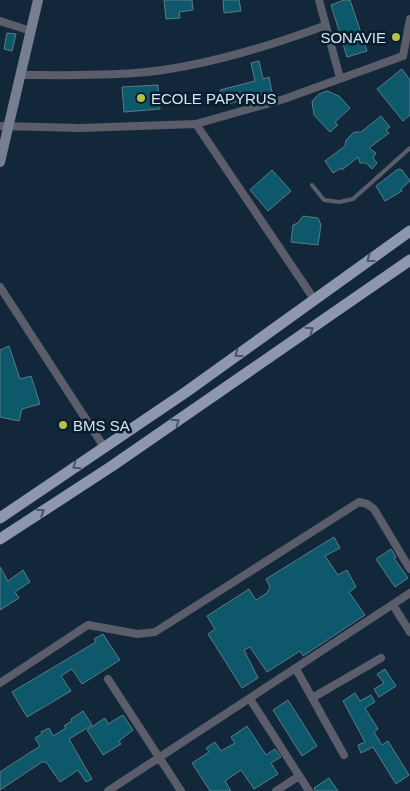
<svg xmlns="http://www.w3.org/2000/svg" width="410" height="791" viewBox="0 0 410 791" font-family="Helvetica,sans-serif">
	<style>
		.building { fill: #0d596b; stroke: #587c86 }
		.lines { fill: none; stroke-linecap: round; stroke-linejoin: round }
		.lane { stroke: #5b5e6a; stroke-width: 4 }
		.street { stroke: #5b5e6a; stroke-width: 8 }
		.secondary { stroke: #787e91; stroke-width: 10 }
		.primary { stroke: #8f96af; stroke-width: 11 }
		.oneway { stroke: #455469 }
		.poi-dot { fill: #b9c046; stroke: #081e30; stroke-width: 2 }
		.labels { text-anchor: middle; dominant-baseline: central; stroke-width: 5; stroke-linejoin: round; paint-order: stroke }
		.poi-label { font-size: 15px; fill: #d7e5f1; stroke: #081e30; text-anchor: start }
	</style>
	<rect width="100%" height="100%" fill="#12283a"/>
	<path class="building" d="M164,0H192L193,10L179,12L180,18L166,19Z
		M223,0H239L241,11L224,13Z
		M344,0H350L367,51L347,57L331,5Z
		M7,33L16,34L12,51L4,49Z
		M259,61L263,79L269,77L272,92L224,105L220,90L255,81L251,63Z
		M402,69L410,80V115L403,121L377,89Z
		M158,85L160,109L124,112L122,87Z
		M327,91L339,96L350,108L335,122L338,125L330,132L314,115L312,101L319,94Z
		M381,116L390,127L386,130L389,133L369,148L376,153L373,158L377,163L372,169L366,163H360L358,157L342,170L341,168L333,173L325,161L345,146L346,140L354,132H361Z
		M398,169L402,170L410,181L401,189L402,191L385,201L376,186Z
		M272,170L291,191L268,211L250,190Z
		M303,216L318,218L321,225L318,245L291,242L293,225L298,223Z
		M9,346L20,379L31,376L40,404L22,409L19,421L0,417V350Z
		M334,537L340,548L325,556L338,575L347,570L356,587L349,592L365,615L303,656L300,651L267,672L250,647L244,650L258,678L242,688L208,634L215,629L207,616L249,589L256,600L267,593L270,587L266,579Z
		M391,549L396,557L394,558L408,578L395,587L376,559Z
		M0,567L8,581L23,570L30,582L15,592L19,598L0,610Z
		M103,634L120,660L82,684L72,669L61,676L71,691L27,717L12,692L96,642L94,639Z
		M385,669L396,686L379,697L374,689L384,683L377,674Z
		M355,693L360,701L371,695L375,702L365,708L378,729L374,732L382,745L388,741L409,775L396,784L373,747L361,753L358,745L365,742L343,701Z
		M288,700L317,746L302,756L273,710Z
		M83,711L92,725L69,739L92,779L86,782L78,770L60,782L46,762H42L0,790V772L40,746L35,738L42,734L41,732L49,728L53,736L66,728L64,726L72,721L71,719Z
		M123,715L133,730L119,741L121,744L103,755L87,730L105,718L108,724Z
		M247,726L266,755L275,749L281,757L271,763L278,774L254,789L241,770L225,781L231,791H210L192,763L209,752L206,748L215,742L221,751L235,743L231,737Z
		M329,778L338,791H315L314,788Z"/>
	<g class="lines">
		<path class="lane" d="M312,185L324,200L339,202L353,199L410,148"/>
		<path class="street" d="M319,0L340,78
			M0,21L31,31
			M403,56L410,19
			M20,75C74,75 129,77 181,67C230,58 278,43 324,26
			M196,124L314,299
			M0,126L80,128L196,124L284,99L403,56
			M0,287L104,447
			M393,605L410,632
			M296,669L344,755
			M108,679L181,791
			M0,683L88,625L138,634L155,632L359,502L367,504L374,509L410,569
			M312,698L381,658
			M250,699L309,791
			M108,791L410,593
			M276,791L299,776"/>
		<path class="secondary" d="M0,162L38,0"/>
		<path class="primary" d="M0,518L186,392L410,231
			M0,539L112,466L410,260"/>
	</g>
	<defs><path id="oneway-chevron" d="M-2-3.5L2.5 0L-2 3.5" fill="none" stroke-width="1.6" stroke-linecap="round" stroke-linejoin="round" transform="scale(1.25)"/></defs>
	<g class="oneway">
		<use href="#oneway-chevron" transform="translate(370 259) rotate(144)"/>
		<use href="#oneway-chevron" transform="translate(310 330) rotate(-35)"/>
		<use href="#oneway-chevron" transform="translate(238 354) rotate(144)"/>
		<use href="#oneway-chevron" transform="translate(176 422) rotate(-35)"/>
		<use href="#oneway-chevron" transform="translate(76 466) rotate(146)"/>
		<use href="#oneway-chevron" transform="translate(41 512) rotate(-33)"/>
	</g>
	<g class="poi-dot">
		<circle cx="396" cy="37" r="5"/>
		<circle cx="141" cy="98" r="5"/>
		<circle cx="63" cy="425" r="5"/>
	</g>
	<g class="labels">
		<g class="poi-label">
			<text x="386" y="37" text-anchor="end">SONAVIE</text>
			<text x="151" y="98">ECOLE PAPYRUS</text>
			<text x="73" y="425">BMS SA</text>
		</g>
	</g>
</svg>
